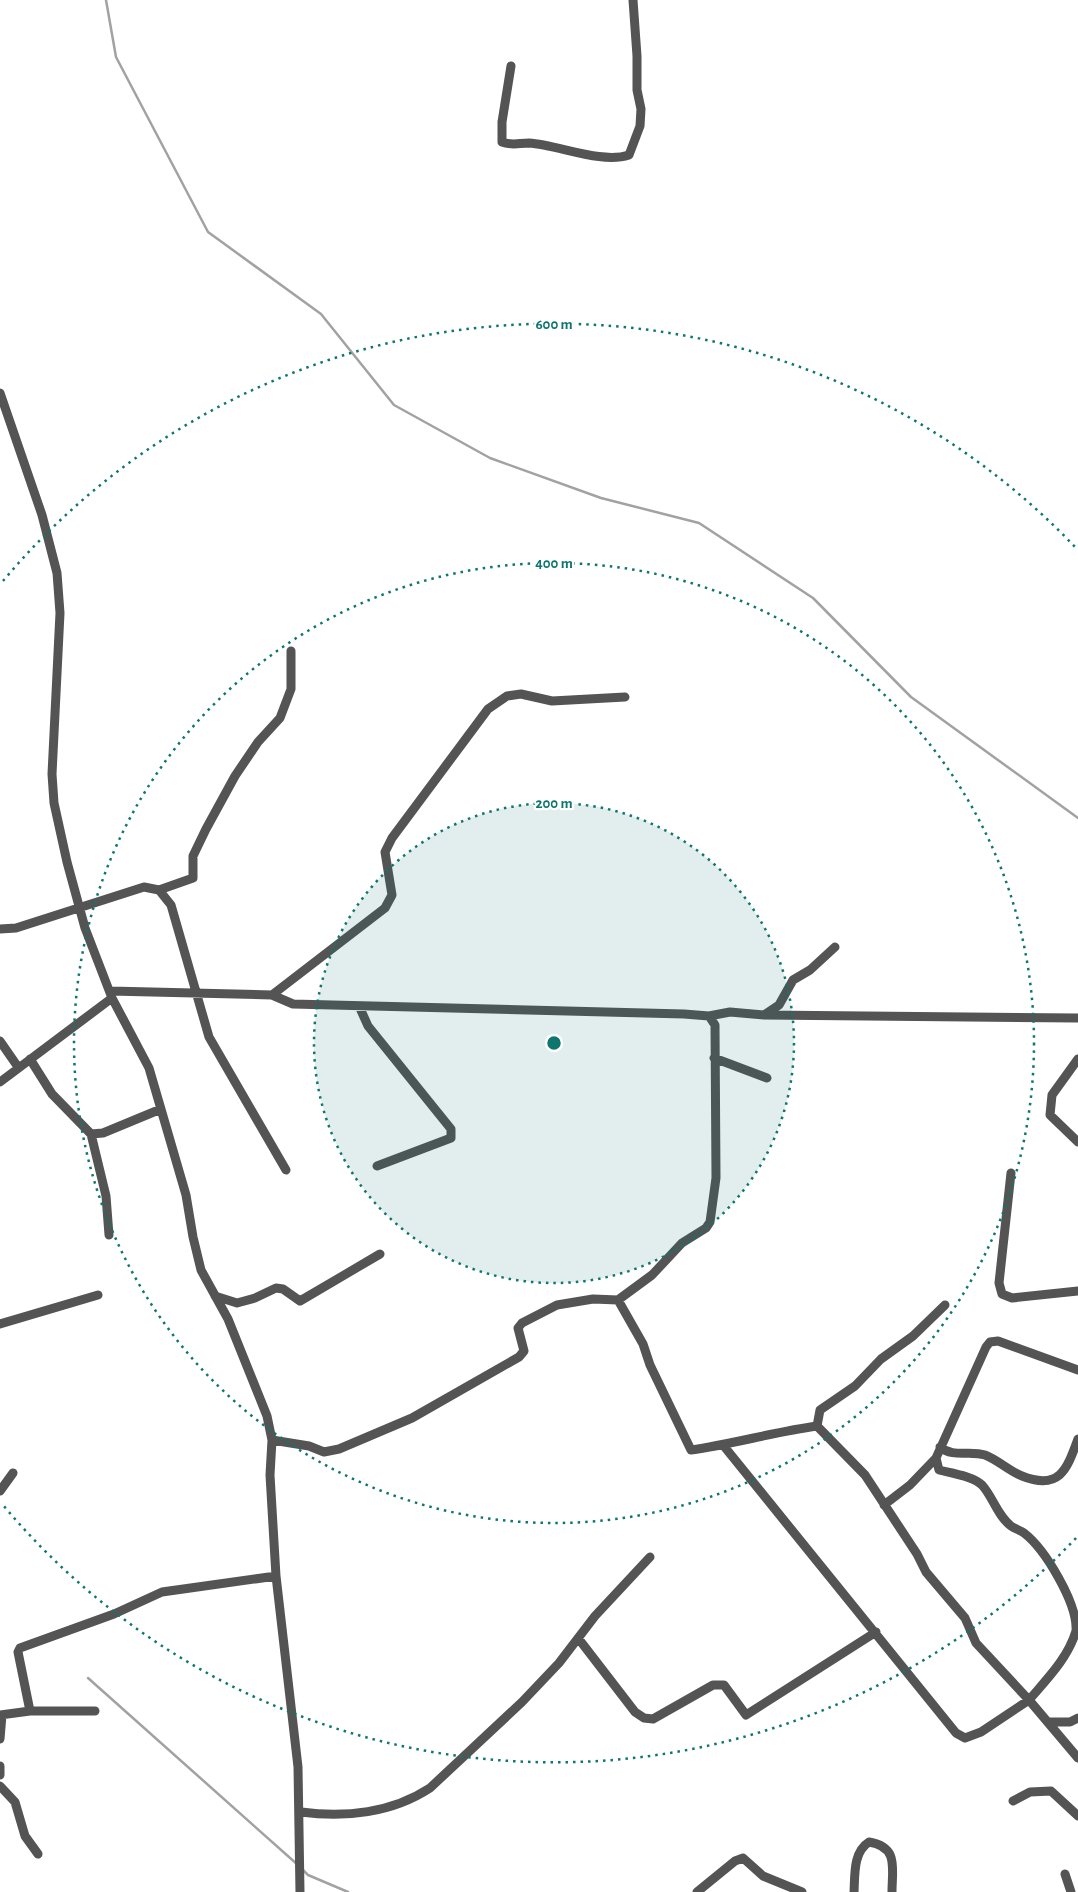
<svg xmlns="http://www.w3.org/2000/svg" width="1078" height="1892" viewBox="0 0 1078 1892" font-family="'Alegreya Sans',sans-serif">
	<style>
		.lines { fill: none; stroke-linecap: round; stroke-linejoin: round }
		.stream { stroke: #a2a2a2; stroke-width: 2.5 }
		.minor { stroke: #545454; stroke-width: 9 }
		.ring { fill: none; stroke: #0f766e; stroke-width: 2.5; stroke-dasharray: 2.5 5 }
		.centre { fill: #0f766e; stroke: #fff; stroke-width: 2.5 }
		.ring-label { font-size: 15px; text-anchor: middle; font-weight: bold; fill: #0f766e; stroke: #fff; stroke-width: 4.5; stroke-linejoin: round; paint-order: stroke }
	</style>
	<rect width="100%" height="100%" fill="#fff"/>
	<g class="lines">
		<path class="stream" d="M106,0L116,57L208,232L321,314L394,405L490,458L601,498L699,523L813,598L911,697L1078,818
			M88,1678L298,1865
			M302,1869L308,1875L348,1892"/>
		<path class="minor" d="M511,66L502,122V142C512,146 519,143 529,143C559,145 601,164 629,155L640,126L641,109L637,90V56L633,0
			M0,393L42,515L57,573L60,613L52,774L54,803L67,862L85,928L112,998L149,1068L186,1195L193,1237L201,1270L228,1319L267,1416L272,1440L270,1475L276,1576L298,1767L300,1892
			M159,890L193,878V856L206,829L235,776L258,742L280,718L291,689V651
			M0,929L16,928L144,887L159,890L171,905L209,1037L286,1170
			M110,991L272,995L293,1004L684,1014L709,1016L715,1025L716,1178L710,1222L706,1228L682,1243L652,1275L618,1300L593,1299L557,1305L522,1323L518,1328L524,1351L519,1357L412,1418L339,1449L324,1452L309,1446L272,1440
			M272,995L385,908L392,895L385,852L392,838L488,709L507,696L521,694L552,701L625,697
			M359,1006L368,1026L451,1129V1138L377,1166
			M764,1015L779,1005L793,980L810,970L835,947
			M709,1016L730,1012L764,1015L1078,1018
			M0,1041L18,1067
			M714,1058L767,1078
			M30,1059L52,1094L91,1134L103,1133L161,1109
			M1078,1059L1052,1095L1050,1115L1078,1142
			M0,1082L112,998
			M91,1134L106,1196L109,1235
			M1011,1173L999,1283L1002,1294L1012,1298L1078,1291
			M215,1296L237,1303L255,1298L276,1288L283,1289L300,1301L380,1254
			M618,1300L643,1344L650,1365L691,1450C733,1444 774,1432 817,1426
			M0,1324L98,1295
			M817,1426L865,1475L917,1554L926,1572L965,1618L976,1643L1029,1700C1047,1679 1068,1658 1076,1631C1078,1604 1045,1549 1024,1533C1020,1530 1015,1529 1011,1526C997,1515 993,1497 982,1485C973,1476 951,1473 939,1470L936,1458L986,1347L990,1342L998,1341L1078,1370
			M817,1426L820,1410L855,1386L881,1359L913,1336L945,1305
			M723,1445L956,1733L965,1738L981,1732L1029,1700L1078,1758
			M940,1447C953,1458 970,1450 985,1455C998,1460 1009,1471 1022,1476C1060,1491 1067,1469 1078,1439
			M0,1491L13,1473
			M884,1505L910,1485L936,1458
			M578,1638L635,1712L644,1718L653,1719L713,1685H724L746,1715L876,1632
			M30,1711L18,1652L20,1648L114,1614L162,1592L276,1576
			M0,1715L30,1711H95
			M1048,1722H1070L1078,1718
			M0,1739L2,1715
			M0,1766V1775
			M0,1786L15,1802L25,1836L38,1854
			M1013,1801L1030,1792L1051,1791L1078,1816
			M301,1812C345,1818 392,1813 430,1788L522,1702L559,1663L595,1616L650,1557
			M1065,1874L1071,1892
			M697,1892L735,1861L743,1858L763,1876L802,1892
			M854,1892C855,1875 853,1852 869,1842C899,1847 892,1868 892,1892"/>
	</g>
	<circle cx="554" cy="1043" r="240" fill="#0f766e" fill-opacity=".12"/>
	<g class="ring">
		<circle cx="554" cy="1043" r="240"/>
		<circle cx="554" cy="1043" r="480"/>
		<path d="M1076 1538A719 719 0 0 1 3 1505M3 581A719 719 0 0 1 1076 548"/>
	</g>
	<circle cx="554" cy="1043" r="8" class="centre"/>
	<g class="ring-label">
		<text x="554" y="329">600 m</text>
		<text x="554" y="568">400 m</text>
		<text x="554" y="808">200 m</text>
	</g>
</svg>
